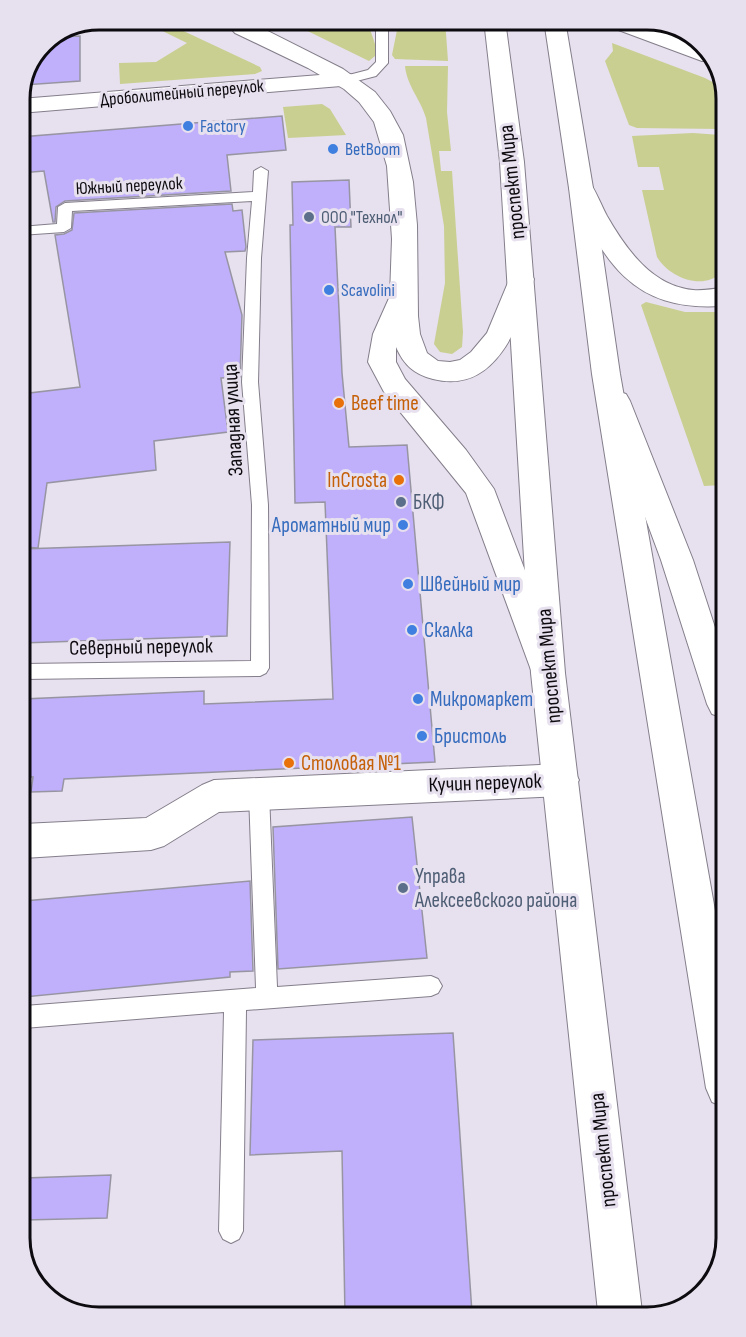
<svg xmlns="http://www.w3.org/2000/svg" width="746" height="1337" viewBox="0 0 746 1337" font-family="'Sofia Sans Condensed',sans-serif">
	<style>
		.green { fill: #c8cf91 }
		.building { fill: #c0affa; stroke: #9895a3; stroke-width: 1.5 }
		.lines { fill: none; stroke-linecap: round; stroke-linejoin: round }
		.lane-casing { stroke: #847e8b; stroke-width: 2 }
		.street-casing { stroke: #847e8b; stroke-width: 2 }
		.secondary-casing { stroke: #847e8b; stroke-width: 2 }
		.primary-casing { stroke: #847e8b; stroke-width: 2 }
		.lane { fill: #fff; fill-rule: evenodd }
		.street { fill: #fff; fill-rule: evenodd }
		.secondary { fill: #fff; fill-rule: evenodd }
		.primary { fill: #fff; fill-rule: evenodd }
		.shop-dot { fill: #3f7fe0; stroke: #e7e0ee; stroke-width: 2 }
		.service-dot { fill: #5c6f8a; stroke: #e7e0ee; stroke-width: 2 }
		.food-dot { fill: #e8710a; stroke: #e7e0ee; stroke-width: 2 }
		.labels { text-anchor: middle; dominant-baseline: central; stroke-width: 6; stroke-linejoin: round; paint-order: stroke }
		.far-street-label { font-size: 18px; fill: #0d0b0f; stroke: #e7e0ee }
		.far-shop-label { font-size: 18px; fill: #366cbe; stroke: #e7e0ee; text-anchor: start }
		.far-service-label { font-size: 18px; fill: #4e5e75; stroke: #e7e0ee; text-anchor: start }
		.street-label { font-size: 21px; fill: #0d0b0f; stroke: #e7e0ee }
		.food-label { font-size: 21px; fill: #c56008; stroke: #e7e0ee; text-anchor: start }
		.service-label { font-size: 21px; fill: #4e5e75; stroke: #e7e0ee; text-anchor: start }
		.shop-label { font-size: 21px; fill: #366cbe; stroke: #e7e0ee; text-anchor: start }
		.rim { fill: none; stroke: #0d0b0f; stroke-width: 3 }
	</style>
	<rect width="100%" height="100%" fill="#e7e0ee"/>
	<path class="green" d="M140,20H160L260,67L262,71L255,74L120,84L119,63L156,62L187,43Z
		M285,20H367L375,44V56L369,61Z
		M399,20H445L448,61L395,59L392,55Z
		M612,43L705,78L720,86L721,129L637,128L629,125L605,61L613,51Z
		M405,66H448L447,112L451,151H439L441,171H452L463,332L462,347L452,354L440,352L434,344L445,283L444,226L426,118C421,100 407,86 405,66Z
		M322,104L330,109L346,135L288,138L283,107Z
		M693,133L721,135V273C702,291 669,277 657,257L642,190H664L659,167H638L632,136Z
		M646,302L685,312H722V485L704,486L641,305Z"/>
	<path class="building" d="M80,36V81L24,85L43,42L55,37Z
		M282,116L286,150L227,155L231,191L65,201L56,207L55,222H53L44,171L20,173V137Z
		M349,180L351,227H335L342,373L349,447L407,445L435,762L64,779L62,791L31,792L33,777H23V699L204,691V704L333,699L325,502L295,503L290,225H293L292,182Z
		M232,204L233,211L242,210L246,247L245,251L225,252L242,315L240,377L221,378L228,432L154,441L156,470L47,483L38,548L22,547L21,394L80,387L55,235L64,234L72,230L74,213Z
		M230,542L227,636L22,643V549Z
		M412,817L427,958L278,969L273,827Z
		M250,881L253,971L230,972V977L24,997V901Z
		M453,1033L472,1313L345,1315L342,1151L250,1155L253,1040Z
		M111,1175L107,1218L25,1220V1178Z"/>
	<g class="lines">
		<g class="lane-casing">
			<path id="lane" d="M376,20H388V63L376,76L345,84L341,83V77L368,70L376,62Z
				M261,167L268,171L261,258L258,382L268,505L269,668L266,673L260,676L23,679V664L251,661L252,505L242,382L247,258L252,201L72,211L71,228L64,232L20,235V227L57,224L58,207L65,203L253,192L254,171Z
				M259,785L266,788L269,794L277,987L431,976L438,979L442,986L438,993L431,996L246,1010L243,1231L239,1239L231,1243L223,1239L219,1231L224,1012L24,1028V1006L256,988L249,794L252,788Z"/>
		</g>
		<g class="street-casing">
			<path id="street" d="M345,73L353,75L356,80L353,85L20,113V99Z
				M561,764L573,769L579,780L573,791L561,796L219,812L164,846L151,850L24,858L23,824L146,818L202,785L214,780Z"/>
		</g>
		<g class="secondary-casing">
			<path id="secondary" d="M223,20H246L343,69L375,92L390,111L403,135L413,182L417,225L418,316L420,334L427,353L438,361L450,362L460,360L471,352L487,333L512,273L521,270L530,273L534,279C519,325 496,395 433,379C414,374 404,365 396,347V362L405,379L466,450L494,489L559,660L555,670L543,674L531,670L466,493L384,392L368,362L373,334L390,296L392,239L387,166L374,122L359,102L344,89L308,68L235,33Z
				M603,20H632L702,46L715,61H702L605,25Z
				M581,181L590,183C597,193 601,205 607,216C626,249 652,286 693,290C702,291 712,289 721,288L722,306C631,312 604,261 569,188L572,183Z
				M616,391L626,394L630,401L693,560L723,652L724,718L712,714L707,704L661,560L602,401L606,394Z"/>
		</g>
		<g class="primary-casing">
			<path id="primary" d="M484,20H505L524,162L565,673L642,1312H598L531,673L500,162Z
				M544,20H565L593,188L620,374L725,967L726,1108L712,1102L706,1088L592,374L569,188Z"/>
		</g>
		<use href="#lane" class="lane"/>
		<use href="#street" class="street"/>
		<use href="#secondary" class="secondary"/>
		<use href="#primary" class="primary"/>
	</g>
	<g class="shop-dot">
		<circle cx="188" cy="126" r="6"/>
		<circle cx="333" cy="149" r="6"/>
		<circle cx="329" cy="290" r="6"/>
		<circle cx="403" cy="525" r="6"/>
		<circle cx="408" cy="584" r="6"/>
		<circle cx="412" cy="630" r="6"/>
		<circle cx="418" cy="699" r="6"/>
		<circle cx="422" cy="736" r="6"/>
	</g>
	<g class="service-dot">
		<circle cx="309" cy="217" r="6"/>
		<circle cx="401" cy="502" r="6"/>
		<circle cx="403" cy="888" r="6"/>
	</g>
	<g class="food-dot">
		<circle cx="339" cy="403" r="6"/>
		<circle cx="399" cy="480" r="6"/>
		<circle cx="289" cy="763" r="6"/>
	</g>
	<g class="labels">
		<g class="far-street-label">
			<text transform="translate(182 93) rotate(-5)">Дроболитейный переулок</text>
			<text transform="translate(129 186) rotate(-3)">Южный переулок</text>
		</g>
		<g class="far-shop-label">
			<text x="200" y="126">Factory</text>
			<text x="345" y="149">BetBoom</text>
			<text x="341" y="290">Scavolini</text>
		</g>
		<g class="far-service-label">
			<text x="321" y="217">ООО "Технол"</text>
		</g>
		<g class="street-label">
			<text transform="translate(512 182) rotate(-96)">проспект Мира</text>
			<text transform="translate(233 420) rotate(-93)">Западная улица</text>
			<text transform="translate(141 647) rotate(-1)">Северный переулок</text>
			<text transform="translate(549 666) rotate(-95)">проспект Мира</text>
			<text transform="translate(485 783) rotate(-2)">Кучин переулок</text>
			<text transform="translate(603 1150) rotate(-96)">проспект Мира</text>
		</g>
		<g class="food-label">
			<text x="351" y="403">Beef time</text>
			<text x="387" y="480" text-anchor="end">InCrosta</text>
			<text x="301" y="763">Столовая №1</text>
		</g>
		<g class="service-label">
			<text x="413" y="502">БКФ</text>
			<text x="415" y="876">Управа<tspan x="415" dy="24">Алексеевского района</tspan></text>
		</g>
		<g class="shop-label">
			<text x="391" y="525" text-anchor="end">Ароматный мир</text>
			<text x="420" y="584">Швейный мир</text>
			<text x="424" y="630">Скалка</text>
			<text x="430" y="699">Микромаркет</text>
			<text x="434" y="736">Бристоль</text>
		</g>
	</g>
	<path d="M0 0H746V1337H0ZM99 30H647A69 69 0 0 1 716 99V1238A69 69 0 0 1 647 1307H99A69 69 0 0 1 30 1238V99A69 69 0 0 1 99 30Z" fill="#e7e0ee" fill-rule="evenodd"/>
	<path class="rim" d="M99 30H647A69 69 0 0 1 716 99V1238A69 69 0 0 1 647 1307H99A69 69 0 0 1 30 1238V99A69 69 0 0 1 99 30Z"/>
</svg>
